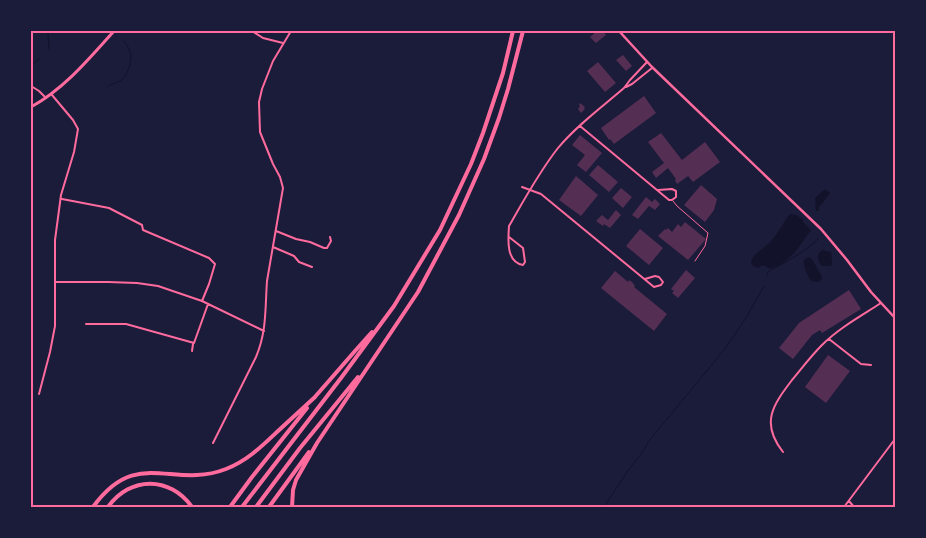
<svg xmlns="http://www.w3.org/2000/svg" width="926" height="538" viewBox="0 0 926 538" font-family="'DM Sans',sans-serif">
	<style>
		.water { fill: #12122b }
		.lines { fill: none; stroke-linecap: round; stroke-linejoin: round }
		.stream { stroke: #12122b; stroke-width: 1 }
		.building { fill: #542f53 }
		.service { stroke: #ff6b9d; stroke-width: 1 }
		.minor { stroke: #ff6b9d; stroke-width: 2 }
		.tertiary { stroke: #ff6b9d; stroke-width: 2.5 }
		.secondary { stroke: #ff6b9d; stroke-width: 3 }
		.motorway { stroke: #ff6b9d; stroke-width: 4 }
		.neatline { fill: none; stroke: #ff6b9d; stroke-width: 2 }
	</style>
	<rect width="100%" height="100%" fill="#1b1b3a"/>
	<path class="water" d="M825,189L830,193L821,205L819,206V211H816L815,198Z
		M790,214L796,215L803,220V222L811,230C797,249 793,260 770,269C765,266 763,264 758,268L752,265L751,261C756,251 764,249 771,241C779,233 783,222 790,214Z
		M822,250L831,252L832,263L831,266H822C817,260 816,255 822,250Z
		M808,257L812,259L822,277V280L818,282L811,281L806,272L803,261Z"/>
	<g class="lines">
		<path class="stream" d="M49,49L48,33L50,31
			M31,66L40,58
			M108,86C113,83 119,82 123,79C128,74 133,58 130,52C129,48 126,44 124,41
			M767,275L768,272C785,262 804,253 818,239
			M604,507L627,472L644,450L648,442L724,350L746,318L764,286"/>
	</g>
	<path class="building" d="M597,31H603L606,35L596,43L590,37Z
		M623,55L632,66L626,71L616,60Z
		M598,62L616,83L605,92L587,71Z
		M644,96L656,113L614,144L610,139L609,140L601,128Z
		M580,103L585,107L584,108L585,109L581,113L578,109L580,106L579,105Z
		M661,133L682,160L705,142L720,162L693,182L688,176L677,184L675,180L676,179L668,168L656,178L652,172L664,163L648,142Z
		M580,135L602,153L586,172L577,165L585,155L572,145Z
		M598,165L618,182L609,192L589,175Z
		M576,176L598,195L581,216L559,200Z
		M701,185L717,199L714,210L705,222L684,205Z
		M621,188L632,197L623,208L612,198Z
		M646,197L652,202L655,199L660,204L655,210L649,206L638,219L632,215Z
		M616,210L621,215L610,228L604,224L603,226L596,221L602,215L608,220Z
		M685,222L706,239L688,260L658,236L665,229L666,230L668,228L672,232L678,224L681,227Z
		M640,229L663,248L649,265L626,246Z
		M686,270L695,278L678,298L672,293L674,291L671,289Z
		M615,271L628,282L629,280L632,282L635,286L634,287L667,314L654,331L601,288Z
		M849,290L861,309L822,333L820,330L812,335L793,359L779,348L799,323Z
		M828,355L850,371L826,403L805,387Z"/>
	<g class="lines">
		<path class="service" d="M673,201L677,206L708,233L705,246L695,261"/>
		<path class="minor" d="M252,31L263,38L283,43
			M31,86L39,91L46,98
			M626,87L632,84L652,68
			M580,126L669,200H672L676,197V191L672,189L658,190
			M522,187L541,194L654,287L661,285L663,282L659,277L655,276L645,279
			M62,199L109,208L142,225L143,230L209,258L215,264L209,284L202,301
			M276,231L296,239L310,242L324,248H327L331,241L330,237
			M509,237L523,248L525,262L523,265C506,262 508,240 509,226C524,200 539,172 558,148C577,125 602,107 624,88L630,80L647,62
			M273,247L294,256L299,262L312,267
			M56,282H108L137,283L158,286L202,301L264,331
			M86,324H126L194,343L208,304
			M829,339L861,364L871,365
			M192,351L193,344
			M39,394L50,352L55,326V240L61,195L74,152L78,129L73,120L52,95
			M213,443L256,357C267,331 265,308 267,281L283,188L280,177L273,164L260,132L259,102L262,89L273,61L291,31
			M783,452C760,423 773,405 792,380C802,368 811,356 822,345C839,328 861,316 881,303
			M849,501L854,507
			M844,507L895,439"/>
		<path class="tertiary" d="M619,31L652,67L821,229L847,260L871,292L895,318"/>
		<path class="secondary" d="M31,107C64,89 89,59 114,31"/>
		<path class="motorway" d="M314,398L355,351L372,332
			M93,507C137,446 172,490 226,469C247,461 262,446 278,431C290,420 303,408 315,397
			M108,507C130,476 170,476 192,507
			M230,507L252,477L307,408
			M242,507L341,378L394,306L440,230L471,164L483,133L503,73L513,31
			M256,507L300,448L358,377
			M269,507L309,452
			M292,507L293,490L296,480L317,443L418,292L459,215L484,159L499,118L508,89L523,31"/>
	</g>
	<rect width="926" height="538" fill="none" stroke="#1b1b3a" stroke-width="65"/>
	<rect x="32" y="32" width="862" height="474" class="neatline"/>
</svg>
